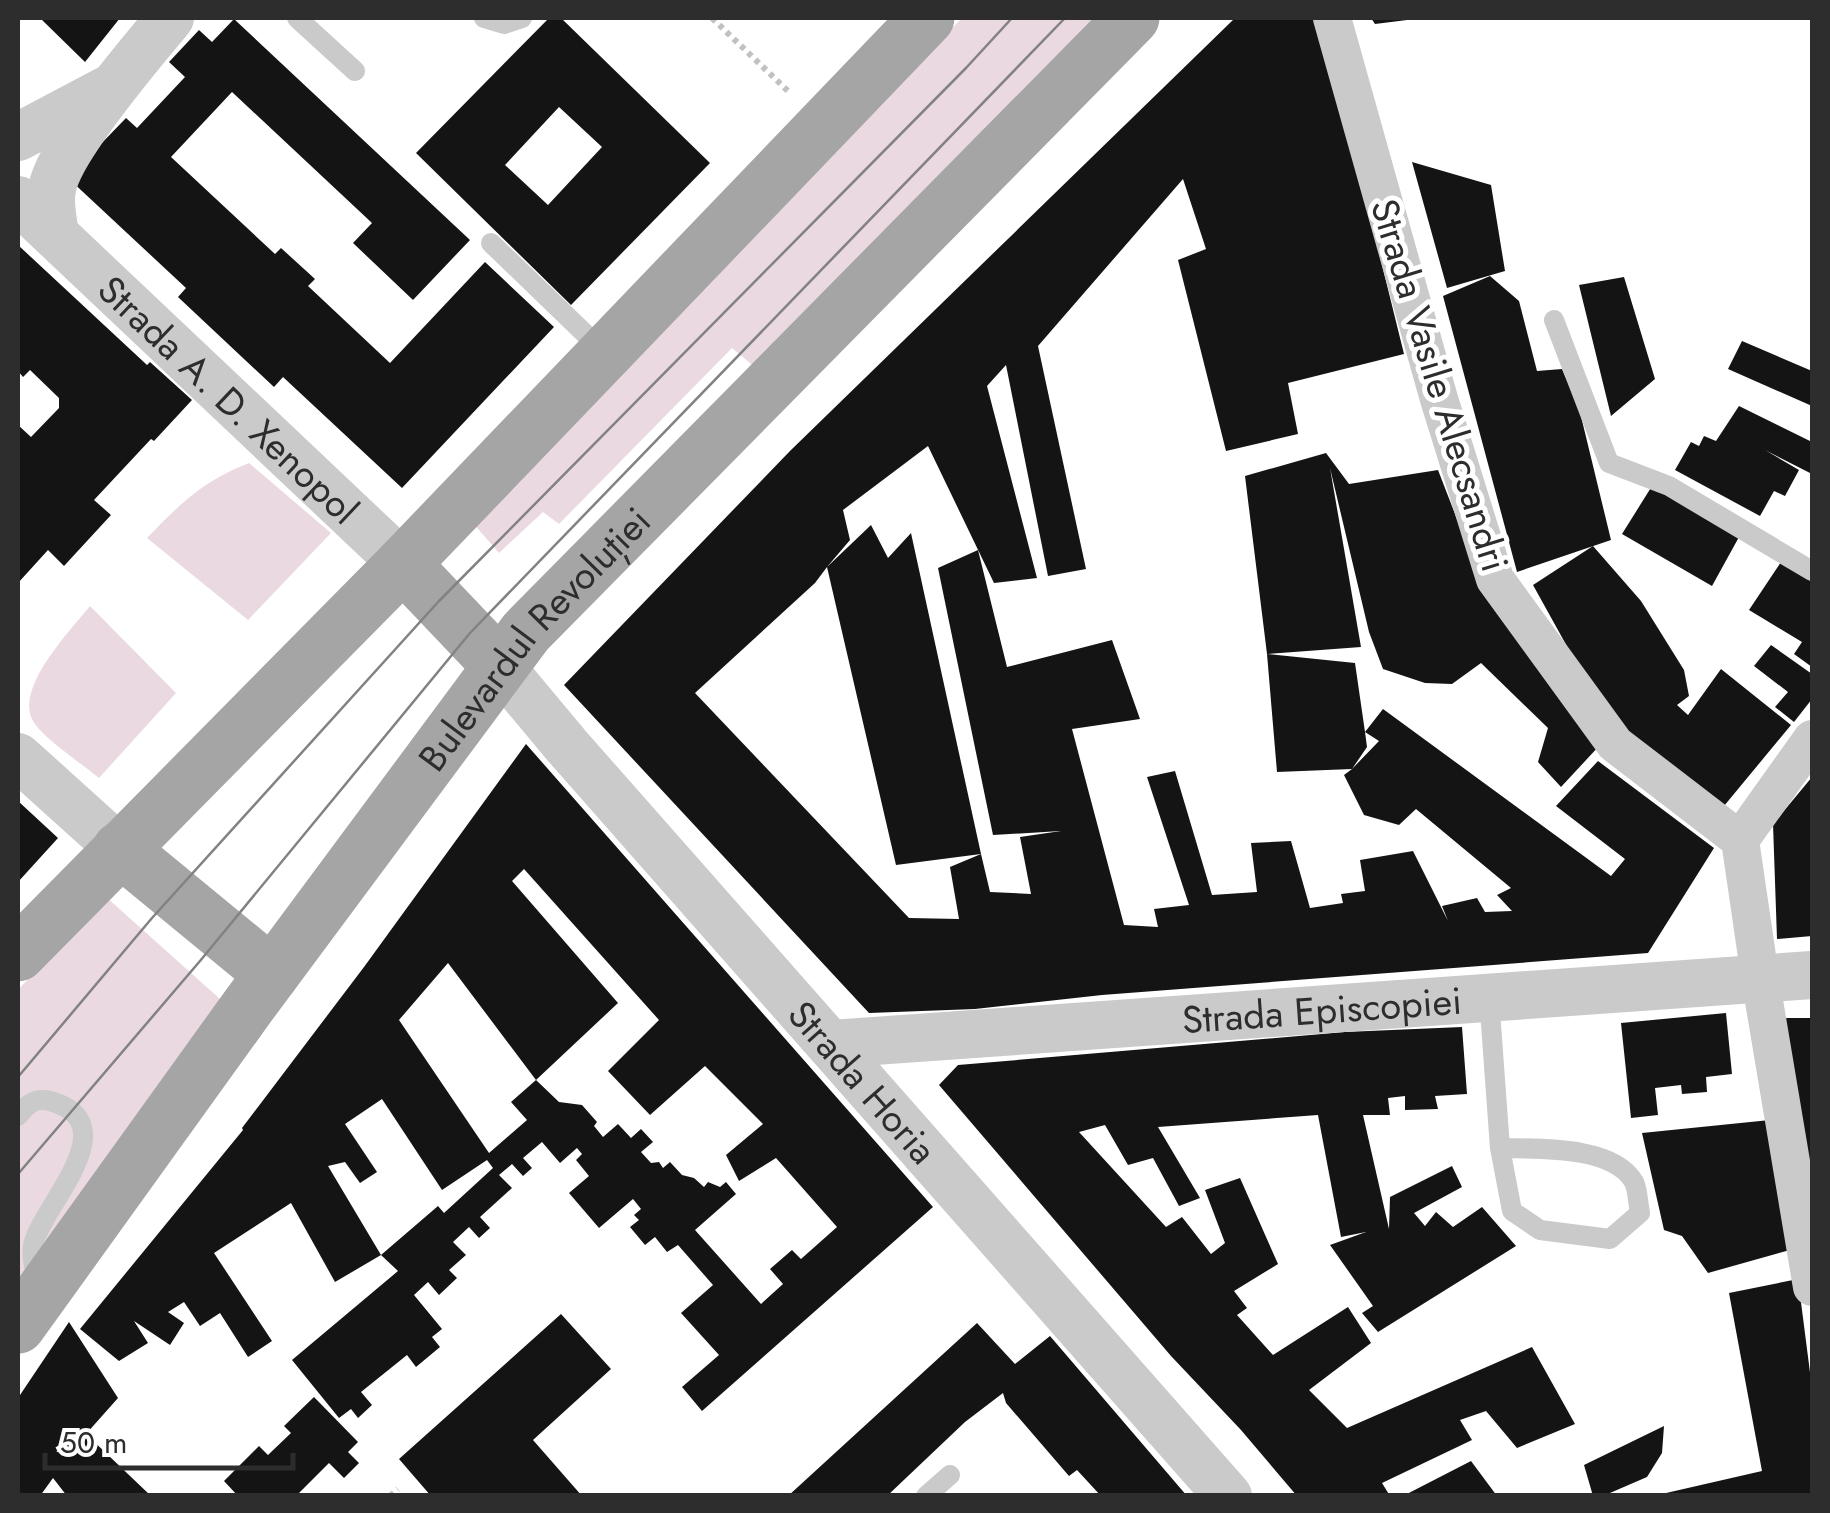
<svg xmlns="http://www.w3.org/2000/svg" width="1830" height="1513" viewBox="0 0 1830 1513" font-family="Jost,sans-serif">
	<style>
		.green { fill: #ebd9e1 }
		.building { fill: #141414; fill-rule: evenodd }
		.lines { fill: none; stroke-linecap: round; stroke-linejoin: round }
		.path { stroke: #c1c1c1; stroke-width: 6; stroke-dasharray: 5 5; stroke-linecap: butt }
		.service { stroke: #cacaca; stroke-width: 20 }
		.minor { stroke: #cacaca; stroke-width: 38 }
		.tertiary { stroke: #cacaca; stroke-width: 48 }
		.primary { stroke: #a5a5a5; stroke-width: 55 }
		.tram { stroke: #828282; stroke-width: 2.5 }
		.labels { text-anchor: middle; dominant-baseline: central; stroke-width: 10; stroke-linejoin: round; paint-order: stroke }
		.street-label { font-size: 38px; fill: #2d2d2d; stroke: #fff }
	</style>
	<rect width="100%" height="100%" fill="#fff"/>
	<path class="green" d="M962,18H1102L762,373L732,348L559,524L543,512L499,553L471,521Z
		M249,463L331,533L248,620L147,538C181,503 203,481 249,463Z
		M90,606L176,693L99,778C81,763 44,739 33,721C14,688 71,630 90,606Z
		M105,896L230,1008L18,1286V990Z"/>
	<path class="building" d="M40,18H120L85,62Z
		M549,18H561L710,163L571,305L416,153ZM559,107L602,147L548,205L505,165Z
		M1235,18H1321L1404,354L1288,383L1298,434L1226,451L1178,260L1206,249L1183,179L1038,346L1086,569L1048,576L1006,365L987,386L1037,578L994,583L928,446L843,510L850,540L827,567L871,525L888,558L911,533L981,854L896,865L827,567L815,583L695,693L909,918L959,919L950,867L981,854L990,892L1031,894L1020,837L1061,831L993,835L938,568L978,550L1007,667L1112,640L1140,719L1072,729L1124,925L1158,927L1154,909L1189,905L1147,777L1175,771L1212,895L1257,892L1251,843L1291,841L1310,908L1343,903L1341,894L1365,891L1360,860L1413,851L1448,921L1442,906L1477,898L1485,912L1512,911L1497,895L1511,888L1416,809L1399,825L1364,815L1344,775L1352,769L1277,772L1267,654L1355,663L1365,732L1383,709L1611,876L1625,859L1556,806L1598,761L1714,848L1648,953L1102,995L975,1009L869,1013L564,685L790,451ZM1365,732L1379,741L1352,769L1367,747Z
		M1371,18H1407V20L1375,24Z
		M234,19L470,240L413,300L353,243L372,223L232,92L171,157L275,254L281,248L315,279L308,286L390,363L485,262L554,327L402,488L283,377L274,387L178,297L186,288L68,178L126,118L137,128L185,77L169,62L199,30L212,42Z
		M1412,162L1491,185L1505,271L1447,288Z
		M18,245L147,365L150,362L192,400L154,441L151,439L94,500L111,515L64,566L48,550L18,583V425L31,437L59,408V398L30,370L23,377L18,371Z
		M1490,276L1519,301L1537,371L1562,369L1579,408L1611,540L1517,572L1443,296Z
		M1624,277L1655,379L1611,416L1579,285Z
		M1742,341L1812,371V406L1728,369Z
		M1739,406L1812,442V474L1765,450L1799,470L1785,496L1774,491L1760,516L1675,470L1691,442L1699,446L1704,436L1716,441Z
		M1326,453L1349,484L1438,470L1481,581L1600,745L1561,787L1538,762L1548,728L1481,663L1452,684L1425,683L1383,669L1369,632L1330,468L1361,647L1267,654L1245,476Z
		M1652,486L1739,537L1712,586L1622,534Z
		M1593,546L1641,601L1684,670L1689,696L1677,705L1688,715L1721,669L1791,725L1724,806L1621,729L1569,650L1533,585Z
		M1781,562L1812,582V667L1794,654L1802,642L1749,610Z
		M1771,645L1812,674V699L1794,722L1775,707L1788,692L1754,666Z
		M526,744L933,1207L702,1411L682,1387L719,1355L681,1313L713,1285L678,1245L667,1252L655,1237L645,1245L630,1227L639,1220L634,1215L641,1209L633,1199L599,1228L569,1193L589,1176L576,1160L582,1154L577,1148L560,1163L542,1142L523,1158L532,1168L523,1176L512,1164L499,1175L512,1188L480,1217L490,1228L479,1238L469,1227L453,1242L466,1255L449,1270L457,1278L439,1295L428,1282L414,1295L442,1329L432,1337L440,1347L416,1367L407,1355L361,1392L372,1405L358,1418L351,1409L339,1418L292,1360L398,1271L381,1255L438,1206L444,1213L493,1168L487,1160L442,1190L382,1099L345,1124L377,1172L360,1183L345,1162L328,1166L381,1255L335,1282L291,1203L214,1253L272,1341L248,1357L220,1313L200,1326L184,1302L168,1312L184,1323L170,1345L134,1321L148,1343L119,1361L80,1329L243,1130L242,1128L364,967ZM524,869L659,1020L608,1071L650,1115L705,1066L763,1124L726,1155L739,1181L776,1158L837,1227L801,1259L792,1250L770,1269L783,1284L761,1304L695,1230L736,1194L726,1182L720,1187L708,1182L704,1187L694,1178L682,1175L670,1162L663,1168L659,1162L651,1163L641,1152L653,1142L641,1129L631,1138L618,1124L603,1137L594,1126L597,1122L582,1105L559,1102L536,1080L511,1102L527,1120L489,1153L399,1020L448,963L536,1080L618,1003L512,881Z
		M1812,777V936L1777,939L1773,824Z
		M18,801L58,838L18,882Z
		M1726,1013L1732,1074L1706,1077L1707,1092L1682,1094L1681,1085L1655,1088L1658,1115L1631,1118L1621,1023Z
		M1780,1018H1812V1200Z
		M1462,1027L1467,1094L1435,1096L1438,1109L1405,1110V1096L1388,1098L1390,1115H1363L1389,1229L1390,1197L1452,1166L1462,1187L1414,1213L1425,1226L1436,1212L1453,1227L1482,1207L1516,1246L1378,1332L1362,1313L1373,1306L1330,1245L1366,1232L1341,1237L1318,1115L1158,1127L1200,1198L1179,1206L1153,1158L1128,1165L1105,1125L1079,1132L1166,1227L1182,1217L1211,1254L1225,1243L1205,1190L1240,1178L1278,1264L1234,1291L1247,1308L1237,1315L1273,1355L1348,1307L1371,1343L1309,1390L1347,1428L1532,1347L1575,1424L1517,1448L1486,1411L1460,1420L1472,1440L1382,1483L1390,1496H1297L1241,1430L1171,1356L939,1085L958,1065L1345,1032Z
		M1770,1120L1790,1250L1708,1273L1682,1236L1664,1230L1642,1133Z
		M1798,1279L1812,1388V1496H1653L1762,1471L1729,1293Z
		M561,1314L611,1369L533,1440L582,1496H431L399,1459Z
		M69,1322L118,1398L86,1434L151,1496H67L53,1478L40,1496H18V1398Z
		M977,1323L1015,1364L1050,1336L1187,1496H1101L1077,1470L1069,1476L1006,1403L1003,1393L965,1422L887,1496H788Z
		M314,1397L358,1442L348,1452L359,1463L344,1478L329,1463L296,1496H238L224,1481L259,1446L268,1455L291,1433L284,1426Z
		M1664,1426L1662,1453L1647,1477L1603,1496H1593L1584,1465Z
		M1471,1461L1497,1496H1403Z"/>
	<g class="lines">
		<path class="path" d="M712,18L790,93
			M390,1496L398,1489"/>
		<path class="service" d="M297,18L355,71
			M484,18L504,24L522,18
			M491,243L604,352
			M1554,320L1609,463L1669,486L1812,571
			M1489,997L1500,1148L1512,1211L1540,1230L1610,1239L1640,1213C1638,1204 1638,1190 1634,1182C1613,1145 1536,1149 1500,1148
			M18,1116C27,1105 34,1097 50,1101C130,1123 41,1207 33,1245C31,1257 35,1271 38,1283
			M926,1496L950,1475"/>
		<path class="minor" d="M1332,18L1439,399L1495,579L1615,744L1740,840
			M1812,739L1740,840L1760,977L1812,1287"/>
		<g class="tertiary">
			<path d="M18,137L107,90"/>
			<path id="s1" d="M18,200L403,564"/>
			<path d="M55,235C53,220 49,203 52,189C59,148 141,53 170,18"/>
			<path id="s2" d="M500,666L566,745L1228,1496"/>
			<path d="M18,757L120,849"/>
			<path id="s3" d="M831,1044L1812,975"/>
		</g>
		<g class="primary">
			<path d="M403,564L500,666"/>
			<path d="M120,849L272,974"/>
			<path d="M18,954L403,564L927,18"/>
			<path id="s4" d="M18,1326L249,1005L526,632L1132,18"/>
		</g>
		<path class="tram" d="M18,1077L152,918L439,601L966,68L1012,18
			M18,1174L200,961L470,633L1065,18"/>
	</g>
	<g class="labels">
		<g class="street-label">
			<text transform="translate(1440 385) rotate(73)">Strada Vasile Alecsandri</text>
			<text stroke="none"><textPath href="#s1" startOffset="290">Strada A. D. Xenopol</textPath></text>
			<text stroke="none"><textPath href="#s4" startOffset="860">Bulevardul Revoluției</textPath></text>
			<text stroke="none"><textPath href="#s3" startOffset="492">Strada Episcopiei</textPath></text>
			<text stroke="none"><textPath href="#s2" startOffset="552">Strada Horia</textPath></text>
		</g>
	</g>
	<rect width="1830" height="1513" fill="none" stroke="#2d2d2d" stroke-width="40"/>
	<path d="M45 1453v15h248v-15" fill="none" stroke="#2d2d2d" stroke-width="5"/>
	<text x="60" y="1453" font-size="30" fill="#2d2d2d" stroke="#ffffff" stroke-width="8" paint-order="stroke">50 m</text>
</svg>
